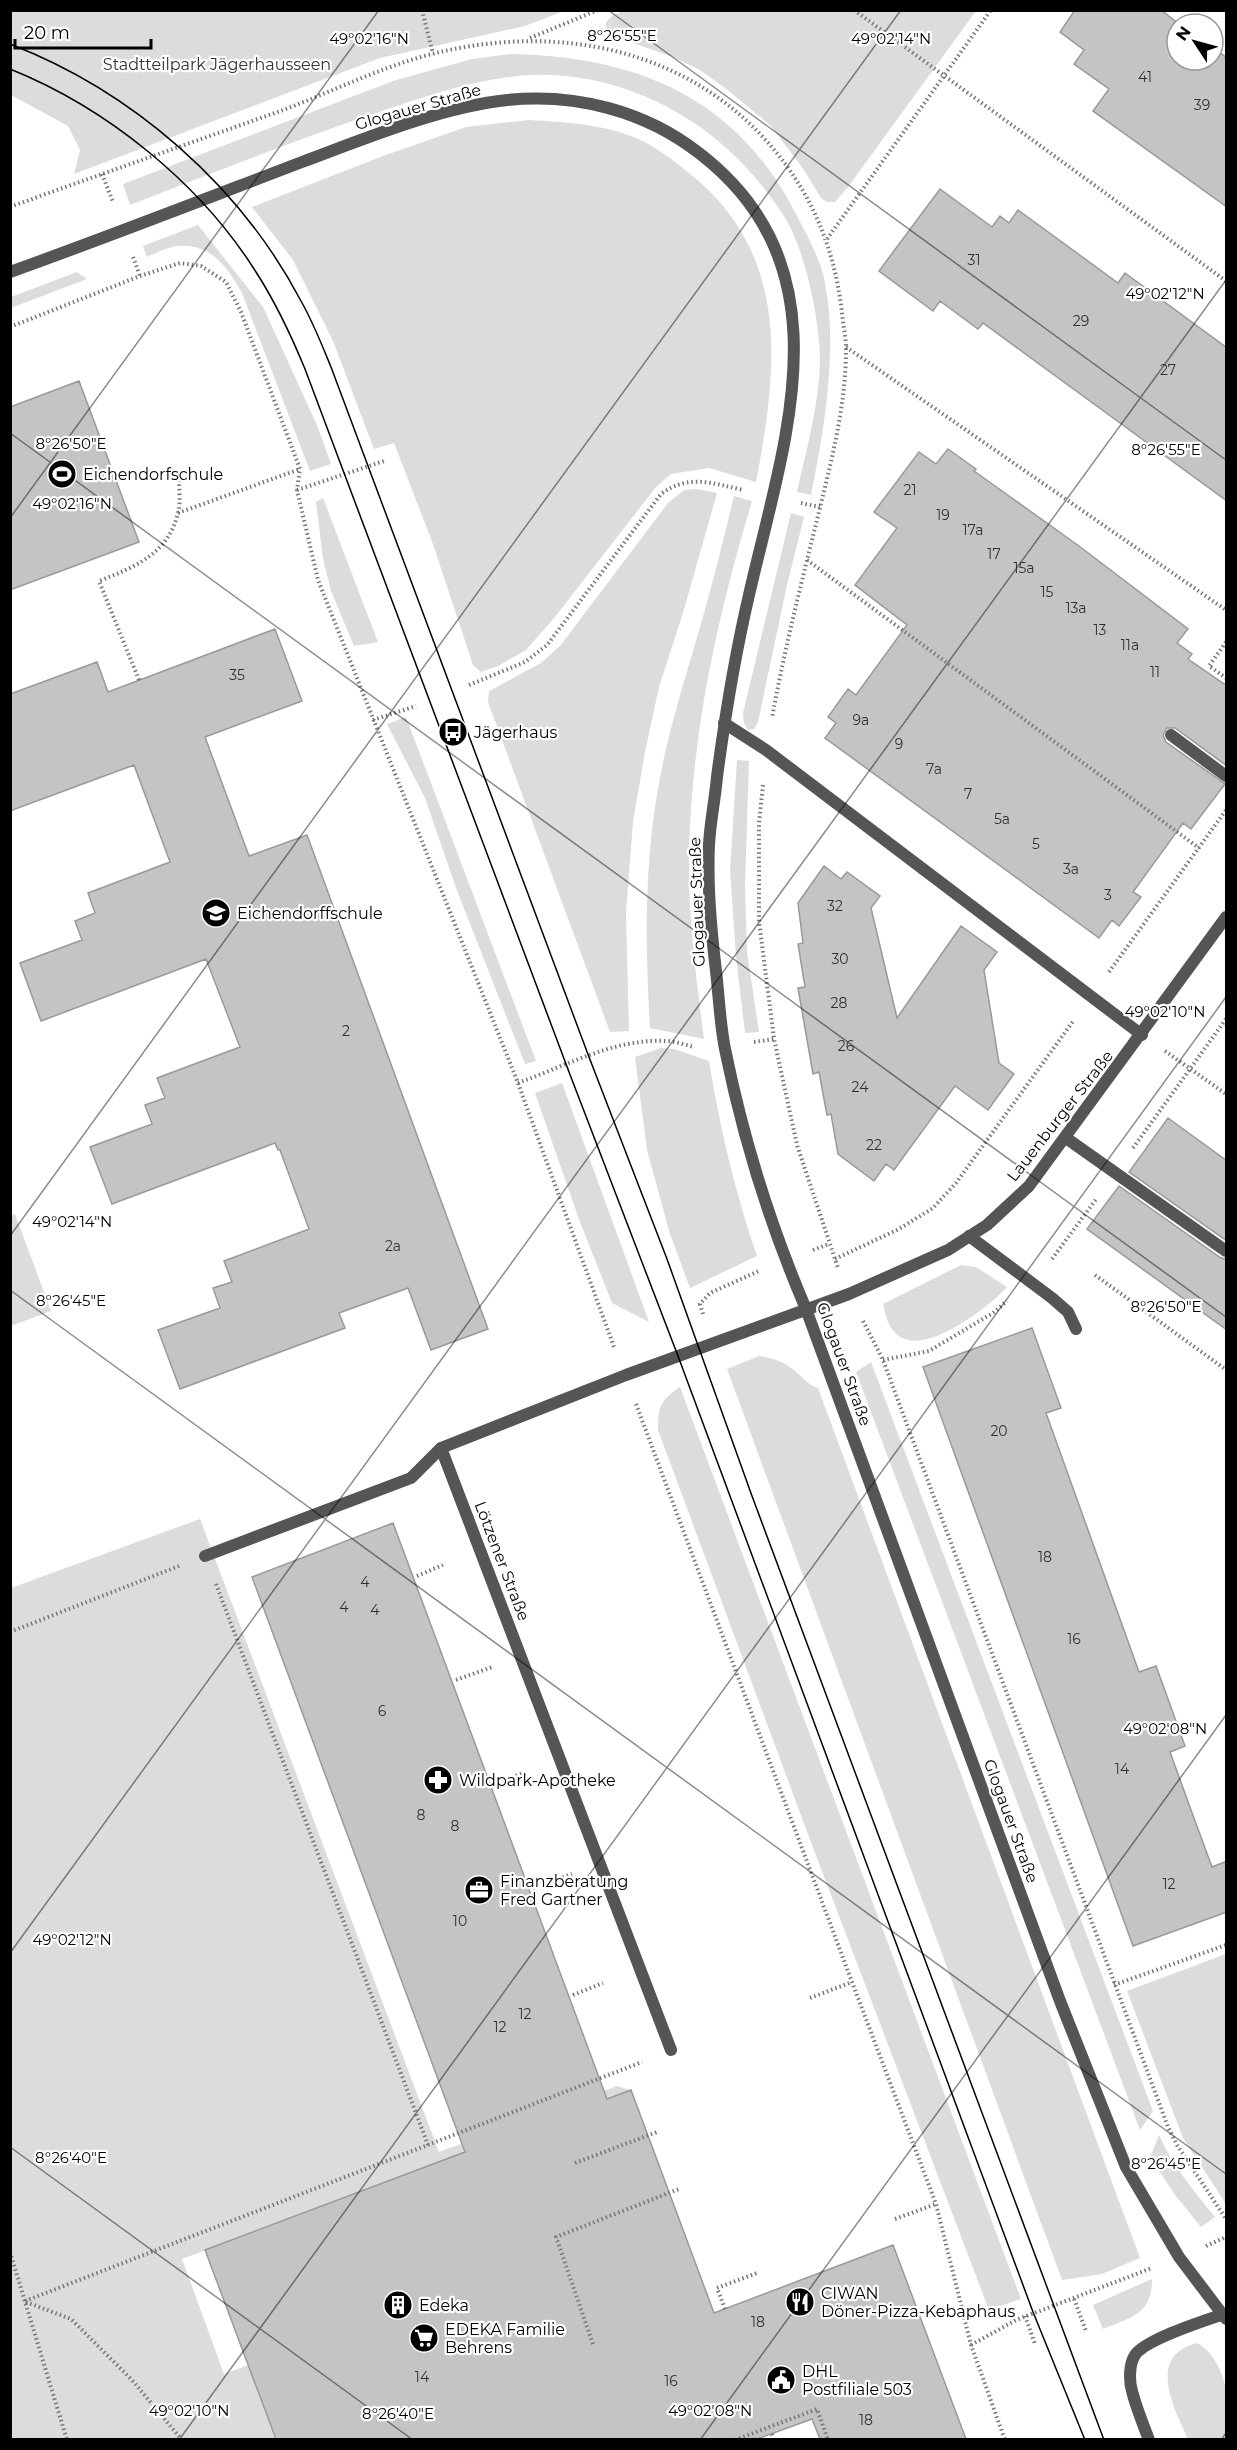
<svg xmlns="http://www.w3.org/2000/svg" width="1237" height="2450" viewBox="0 0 1237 2450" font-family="Montserrat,sans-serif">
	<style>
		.green { fill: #dcdcdc }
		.building { fill: #c4c4c4; stroke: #999; stroke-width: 1.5 }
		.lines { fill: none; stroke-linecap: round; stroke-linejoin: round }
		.path { stroke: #777; stroke-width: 4; stroke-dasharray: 1.5 3; stroke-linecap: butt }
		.lane { stroke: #555; stroke-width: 12 }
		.street { stroke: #555; stroke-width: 12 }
		.tram { stroke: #000; stroke-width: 1.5 }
		.ticks { fill: none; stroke: #000; stroke-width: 1.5; stroke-opacity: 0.45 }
		.labels { text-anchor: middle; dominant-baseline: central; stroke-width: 4.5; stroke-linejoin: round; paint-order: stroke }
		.number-label { font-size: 14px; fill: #313131 }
		.park-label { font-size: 16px; fill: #333; stroke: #fff }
		.street-label { font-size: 16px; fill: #000; stroke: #fff }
		.poi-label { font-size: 16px; fill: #000; stroke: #fff; text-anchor: start }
		.ticks-label { font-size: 15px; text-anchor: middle; fill: #000; stroke: #fff; stroke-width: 4.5; stroke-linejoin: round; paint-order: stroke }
	</style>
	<rect width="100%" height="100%" fill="#fff"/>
	<path class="green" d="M10,11L11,10L564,11L525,26L380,58L74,174L80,150L68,126L11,95Z
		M624,11V10L976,11L848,187L835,202H827L821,198L804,170L770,125L725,88L700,70L673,57L610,35L606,28V22L613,15Z
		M510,54C637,56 738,98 797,216C808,237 821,260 825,283C838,349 824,431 811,495L797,492C807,448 824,386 819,342C816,306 807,266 793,233C787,219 778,207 769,195C715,120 623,71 530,75C479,78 430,95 382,111C297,139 214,173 130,205L123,184L396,80L472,59Z
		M529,120C565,122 602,124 636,138C655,146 673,160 689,173C791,254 778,368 756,482L709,468L671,474L656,487L555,617L526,650L498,666L481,672L473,665L433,544L394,443L374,449L333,341L293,260L252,207L383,156L466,127Z
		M198,225L263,307L317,425L331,464L310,471L242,293C228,268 211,243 178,246C168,247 156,253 147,257L143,246Z
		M77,272L87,279L11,308V297Z
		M696,489L717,493L683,613L659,687L645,752L633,822L626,913L629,1031L610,1032L488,702L489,691L541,663L560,646L668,503L684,490Z
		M734,496L752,501C717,618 692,730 689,853C688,916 696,977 704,1039L650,1028C645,944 644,860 660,778C671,719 690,664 706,606C716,570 725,533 734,496Z
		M323,498L378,642L354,646L331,591L323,559L316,502Z
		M791,513L804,517L787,585L758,722L754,729L748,730L744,723L743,713Z
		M406,717L536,1061L525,1064L456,888L425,798L387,724Z
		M737,760L749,761L745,886L747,952L759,1032L745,1033L736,957L730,870Z
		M661,1048L674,1049L709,1061C720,1128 735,1192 757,1256L690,1288L670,1234L647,1150L635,1057Z
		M562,1083L649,1322L612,1303L580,1222L535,1093Z
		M15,1214L51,1311L11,1326L10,1216Z
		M961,1265L976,1267L1007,1287C989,1307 926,1356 899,1336C888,1329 886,1316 883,1304Z
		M759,1356C771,1358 781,1360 791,1368C802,1375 805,1384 818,1388L1140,2258L1102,2274L1062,2280L727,1369Z
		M871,1362L1153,2111L1140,2130L856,1372Z
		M680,1387L1021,2299L989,2310L809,1837L658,1430C658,1406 661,1400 680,1387Z
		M200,1519L439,2152L617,2086L631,2090L182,2259L224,2374L248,2365L276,2439L12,2440L11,2433V1588Z
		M1226,1954V2204L1183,2138L1127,1991Z
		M1159,2135C1172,2165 1194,2191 1215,2217L1201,2227L1175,2195L1150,2157Z
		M1152,2279C1152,2315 1131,2317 1103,2329L1093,2305Z
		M1197,2343C1211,2349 1225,2375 1226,2391C1228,2407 1227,2424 1226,2439H1188C1174,2408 1146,2356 1197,2343Z"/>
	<path class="building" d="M1075,10H1161L1179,24H1177V60H1213V48L1227,58V207L1093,111L1109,89L1074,64L1084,50L1060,32Z
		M940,189L992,227L1000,216L1009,223L1018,210L1118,283L1125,273L1227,348V501L983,323L978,329L940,301L933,311L879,271Z
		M79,381L139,542L10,590V407Z
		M948,449L976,469L974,471L1079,546L1188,629L1177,643L1192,654L1188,659L1227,686V766L1175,728H1167L1163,735L1166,742L1225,784L1191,829L1183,823L1133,892L1141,897L1119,926L1112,920L1099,938L825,738L836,723L828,717L848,689L856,695L907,625L855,585L897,528L874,512L919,452L936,464Z
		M275,629L302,701L205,737L249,856L307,835L488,1329L431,1350L408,1288L339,1313L345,1328L180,1389L158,1330L220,1308L213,1288L232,1282L224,1261L309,1229L280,1150H278L275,1143L112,1204L90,1147L152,1124L145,1105L165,1098L157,1078L240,1047L206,959L41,1021L20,963L82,940L75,921L95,913L88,893L170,862L134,765L10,811V694L97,662L108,692Z
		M824,866L841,879L847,872L880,896L871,908L897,1018L961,926L997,952L984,970L999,1063L1014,1074L988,1110L955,1086L894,1170L886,1164L874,1181L838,1154L831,1114L827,1115L819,1072L813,1074L798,988L805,987L798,944L803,943L798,903Z
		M1168,1118L1227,1161V1241L1129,1172Z
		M1119,1186L1221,1258L1227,1259V1330L1087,1229Z
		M1032,1328L1061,1408L1046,1413L1139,1672L1156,1666L1185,1746L1170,1752L1191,1810L1212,1867L1227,1861V1912L1133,1946L923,1367Z
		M393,1523L607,2099L631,2090L714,2313L893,2245L966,2439H820L812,2419L757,2439H276L205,2250L465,2152L252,1577Z"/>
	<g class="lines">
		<path class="path" d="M422,10L433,54
			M854,10L1226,281
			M530,38L598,10
			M102,174L113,202
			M10,207C98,175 185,145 272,114C326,95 377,68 432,54C549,24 676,45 761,135C809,186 834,244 842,313C843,325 846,337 846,349C846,408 830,466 816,524C800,588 784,652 772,718
			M827,239L991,10
			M133,257L140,276
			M10,327L140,276L180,263L201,266L226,282L241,312L300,469L297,490L318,580L518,1083L614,1347
			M846,347L1226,610
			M297,490L384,461
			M801,503L820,507
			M178,513L300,469
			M807,560L1199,848
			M1226,642L1209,666L1226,678
			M139,680L99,581C135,567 168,554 178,513C181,503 179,490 179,480
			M469,685L525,662L547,645L661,494C690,473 713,484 744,490
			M373,720L416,706
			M763,785L759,823V921L774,1039L797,1145L838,1268
			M1109,972L1226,810
			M754,1042L774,1039
			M1165,1051L1226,1094
			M518,1083C565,1066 616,1038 666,1041C675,1041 685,1045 694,1047
			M1133,1148L1226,1019
			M813,1250L829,1244
			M835,1259L899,1229L933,1208L956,1183L1074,1020
			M1052,1259L1097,1198
			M1095,1275L1225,1369
			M703,1314L700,1304L710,1293L759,1271
			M863,1321L883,1360L1168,2127L1177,2145L1226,2219
			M883,1360L929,1351L993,1313L1007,1301
			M636,1404L852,1982L936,2204L971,2345L1005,2440
			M417,1576L443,1565
			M216,1584L428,2145
			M10,1632L179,1566
			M456,1680L492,1667
			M495,1784L523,1773
			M533,1888L572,1874
			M1114,1985L1226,1945
			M573,1995L603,1983
			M810,1998L852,1982
			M575,2163L657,2132
			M895,2219L936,2204
			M1206,2246L1226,2237
			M10,2252L67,2440
			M1074,2299L1086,2331
			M25,2301L642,2062
			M26,2302L71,2319L132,2380L182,2440
			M725,2309L717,2288L757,2273
			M1025,2316L1035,2344
			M593,2344L556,2237L679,2189
			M971,2345L1016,2320L1152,2268
			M772,2434L774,2440
			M735,2440L817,2409L828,2440"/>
		<path class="lane" d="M724,723L766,750L1142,1035
			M1171,735L1226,776
			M1066,1138L1226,1251
			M969,1236L1052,1298L1068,1312L1076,1329
			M205,1556L411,1478L441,1448
			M1149,2440C1143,2424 1136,2407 1132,2391C1129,2381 1129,2364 1135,2355C1146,2339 1204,2321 1224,2314"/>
		<path class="street" d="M10,272C108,237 205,199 302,162C364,139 441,107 507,100C576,93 645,111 699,153C850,269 784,441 749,595C735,655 725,716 717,777C715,800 710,823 709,845C707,886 711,930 716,971C719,997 720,1024 725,1049C743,1138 770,1225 806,1309L1060,2001L1126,2167L1179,2257L1226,2319
			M671,2050L441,1448L626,1375L849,1294L948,1250L987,1225L1029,1186L1226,917"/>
		<path class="tram" d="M10,44C132,91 240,185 301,301C313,322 322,345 331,367L589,1057L667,1259L752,1496L1104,2440
			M10,69C107,108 200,183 256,272C276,303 291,335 305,369L569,1072L678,1356L1033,2312L1085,2440"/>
	</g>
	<path class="ticks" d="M608,10L1226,460M10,433L1226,1317M10,518L379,10M10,1236L901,10M10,1290L1226,2174M10,1953L1226,280M10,2147L413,2440M179,2440L1226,997M700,2440L1226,1715M1221,2440L1226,2433"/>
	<defs>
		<g id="stadium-disc" transform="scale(1.5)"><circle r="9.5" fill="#000" stroke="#fff"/><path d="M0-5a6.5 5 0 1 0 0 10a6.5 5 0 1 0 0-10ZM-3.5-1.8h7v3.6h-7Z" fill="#fff"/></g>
		<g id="bus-disc" transform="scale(1.5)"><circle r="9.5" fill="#000" stroke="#fff"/><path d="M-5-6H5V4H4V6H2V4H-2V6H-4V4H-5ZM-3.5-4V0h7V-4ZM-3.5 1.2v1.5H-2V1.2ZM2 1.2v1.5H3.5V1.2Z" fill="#fff"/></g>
		<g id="school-disc" transform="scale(1.5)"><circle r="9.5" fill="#000" stroke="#fff"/><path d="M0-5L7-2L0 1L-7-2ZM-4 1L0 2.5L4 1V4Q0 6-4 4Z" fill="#fff"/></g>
		<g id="pharmacy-disc" transform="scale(1.5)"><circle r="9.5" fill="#000" stroke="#fff"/><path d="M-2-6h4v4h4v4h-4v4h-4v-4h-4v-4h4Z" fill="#fff"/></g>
		<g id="office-disc" transform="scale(1.5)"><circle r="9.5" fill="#000" stroke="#fff"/><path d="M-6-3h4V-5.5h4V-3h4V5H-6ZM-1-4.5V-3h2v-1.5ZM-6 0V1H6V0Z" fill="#fff"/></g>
		<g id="restaurant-disc" transform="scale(1.5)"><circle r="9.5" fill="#000" stroke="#fff"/><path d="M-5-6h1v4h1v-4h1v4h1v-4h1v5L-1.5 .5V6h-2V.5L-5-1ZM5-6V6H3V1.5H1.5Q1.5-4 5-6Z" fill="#fff"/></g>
		<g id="building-disc" transform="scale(1.5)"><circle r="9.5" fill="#000" stroke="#fff"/><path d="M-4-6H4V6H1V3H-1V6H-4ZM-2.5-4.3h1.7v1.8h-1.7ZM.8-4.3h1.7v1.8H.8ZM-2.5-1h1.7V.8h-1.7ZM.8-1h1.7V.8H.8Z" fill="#fff"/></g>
		<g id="supermarket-disc" transform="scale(1.5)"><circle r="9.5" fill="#000" stroke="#fff"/><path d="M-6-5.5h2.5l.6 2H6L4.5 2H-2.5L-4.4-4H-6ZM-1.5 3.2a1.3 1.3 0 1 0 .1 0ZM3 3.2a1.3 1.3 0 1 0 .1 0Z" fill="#fff"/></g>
		<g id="civic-disc" transform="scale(1.5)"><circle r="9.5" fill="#000" stroke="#fff"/><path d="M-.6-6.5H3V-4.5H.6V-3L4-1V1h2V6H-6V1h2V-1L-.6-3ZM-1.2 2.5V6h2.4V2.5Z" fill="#fff"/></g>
	</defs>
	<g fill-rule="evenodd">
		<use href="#stadium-disc" x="62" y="474"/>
		<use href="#bus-disc" x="453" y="732"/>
		<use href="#school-disc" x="216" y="913"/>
		<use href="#pharmacy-disc" x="438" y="1780"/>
		<use href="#office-disc" x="479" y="1890"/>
		<use href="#restaurant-disc" x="800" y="2302"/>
		<use href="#building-disc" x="398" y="2305"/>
		<use href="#supermarket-disc" x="424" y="2338"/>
		<use href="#civic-disc" x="781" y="2380"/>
	</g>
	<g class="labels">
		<g class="number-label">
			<text x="1145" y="77">41</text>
			<text x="1202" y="105">39</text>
			<text x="974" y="260">31</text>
			<text x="1081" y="321">29</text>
			<text x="1168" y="370">27</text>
			<text x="910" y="490">21</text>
			<text x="943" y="515">19</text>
			<text x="973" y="530">17a</text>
			<text x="994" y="554">17</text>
			<text x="1024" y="568">15a</text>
			<text x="1047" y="592">15</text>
			<text x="1076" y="608">13a</text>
			<text x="1100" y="630">13</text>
			<text x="1130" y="645">11a</text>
			<text x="1155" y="672">11</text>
			<text x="237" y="675">35</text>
			<text x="861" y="720">9a</text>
			<text x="899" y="744">9</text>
			<text x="934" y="769">7a</text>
			<text x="968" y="794">7</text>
			<text x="1002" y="819">5a</text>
			<text x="1036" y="844">5</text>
			<text x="1071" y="869">3a</text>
			<text x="1108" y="895">3</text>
			<text x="835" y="906">32</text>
			<text x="840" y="959">30</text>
			<text x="839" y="1003">28</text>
			<text x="346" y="1031">2</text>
			<text x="846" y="1046">26</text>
			<text x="860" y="1087">24</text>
			<text x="874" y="1145">22</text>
			<text x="393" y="1246">2a</text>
			<text x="999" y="1431">20</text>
			<text x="1045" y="1557">18</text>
			<text x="365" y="1582">4</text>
			<text x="344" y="1607">4</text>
			<text x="375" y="1610">4</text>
			<text x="1074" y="1639">16</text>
			<text x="382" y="1711">6</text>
			<text x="1122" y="1769">14</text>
			<text x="421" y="1815">8</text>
			<text x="455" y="1826">8</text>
			<text x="1169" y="1884">12</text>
			<text x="460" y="1921">10</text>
			<text x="525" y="2014">12</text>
			<text x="500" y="2027">12</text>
			<text x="758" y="2322">18</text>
			<text x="422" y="2377">14</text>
			<text x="671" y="2381">16</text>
			<text x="866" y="2420">18</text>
		</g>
		<g class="park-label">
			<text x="217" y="64">Stadtteilpark Jägerhausseen</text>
		</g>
		<g class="street-label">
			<text transform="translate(418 107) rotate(-16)">Glogauer Straße</text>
			<text transform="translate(697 902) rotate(-92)">Glogauer Straße</text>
			<text transform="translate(1060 1116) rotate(-52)">Lauenburger Straße</text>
			<text transform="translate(844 1364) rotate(70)">Glogauer Straße</text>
			<text transform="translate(502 1561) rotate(69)">Lötzener Straße</text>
			<text transform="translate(1011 1821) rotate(70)">Glogauer Straße</text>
		</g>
		<g class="poi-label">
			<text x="83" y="474">Eichendorfschule</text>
			<text x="474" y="732">Jägerhaus</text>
			<text x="237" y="913">Eichendorffschule</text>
			<text x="459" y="1780">Wildpark-Apotheke</text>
			<text x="500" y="1881">Finanzberatung<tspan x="500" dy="18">Fred Gartner</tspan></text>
			<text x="821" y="2293">CIWAN<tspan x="821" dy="18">Döner-Pizza-Kebaphaus</tspan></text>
			<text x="419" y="2305">Edeka</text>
			<text x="445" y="2329">EDEKA Familie<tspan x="445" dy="18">Behrens</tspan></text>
			<text x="802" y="2371">DHL<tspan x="802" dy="18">Postfiliale 503</tspan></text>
		</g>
	</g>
	<g class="ticks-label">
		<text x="622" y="41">8°26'55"E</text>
		<text x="369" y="44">49°02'16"N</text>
		<text x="891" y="44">49°02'14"N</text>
		<text x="1165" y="299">49°02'12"N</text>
		<text x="71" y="449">8°26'50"E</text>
		<text x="1166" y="455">8°26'55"E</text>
		<text x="72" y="509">49°02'16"N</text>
		<text x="1165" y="1017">49°02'10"N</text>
		<text x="72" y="1227">49°02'14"N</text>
		<text x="71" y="1306">8°26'45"E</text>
		<text x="1166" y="1312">8°26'50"E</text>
		<text x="1165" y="1734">49°02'08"N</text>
		<text x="72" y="1945">49°02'12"N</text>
		<text x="71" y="2163">8°26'40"E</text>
		<text x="1166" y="2169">8°26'45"E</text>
		<text x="189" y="2416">49°02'10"N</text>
		<text x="710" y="2416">49°02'08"N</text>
		<text x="398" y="2419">8°26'40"E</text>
	</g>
	<rect width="1237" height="2450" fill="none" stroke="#000000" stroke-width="24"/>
	<g transform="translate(1195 42) rotate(306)"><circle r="28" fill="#ffffff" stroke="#999999" stroke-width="1.5"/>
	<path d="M0-4.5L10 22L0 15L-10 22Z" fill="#000000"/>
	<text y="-9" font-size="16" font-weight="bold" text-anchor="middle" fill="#000000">N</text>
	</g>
	<path d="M15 39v9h136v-9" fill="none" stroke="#000000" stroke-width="3"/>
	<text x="24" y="39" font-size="18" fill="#000000" stroke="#ffffff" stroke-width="4.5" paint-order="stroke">20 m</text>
</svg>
